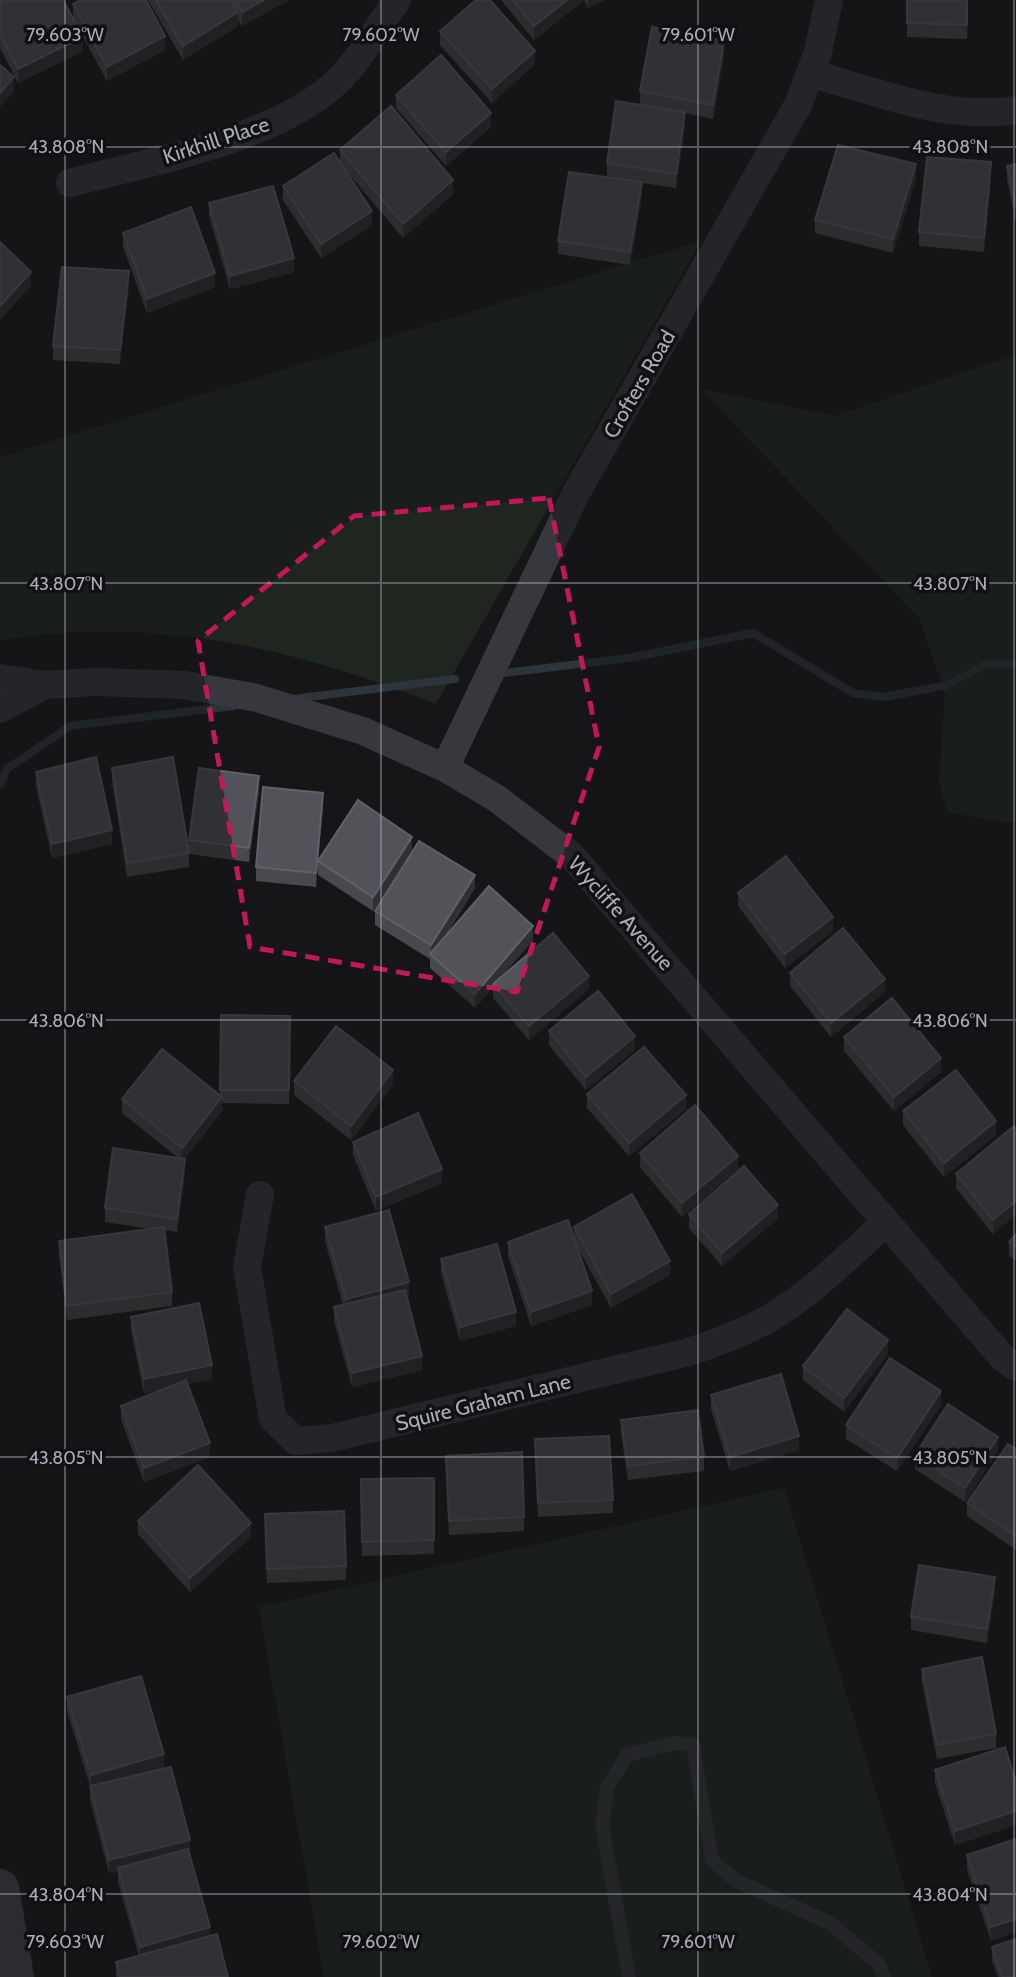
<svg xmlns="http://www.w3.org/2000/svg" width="1016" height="1977" viewBox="0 0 1016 1977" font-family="Cabin,sans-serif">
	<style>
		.green { fill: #1e261f }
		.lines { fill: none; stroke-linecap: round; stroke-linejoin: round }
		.stream { stroke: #2c353c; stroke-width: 8 }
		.lane { stroke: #37383d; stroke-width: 14 }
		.street { stroke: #37383d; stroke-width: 28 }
		.secondary { stroke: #45474d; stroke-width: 38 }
		.wall { fill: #47494d }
		.shaded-wall { fill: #2f3033 }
		.building { fill: #525359; stroke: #5f6168; stroke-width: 2 }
		.marked { fill: none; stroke: #c2185b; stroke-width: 5; stroke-dasharray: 14 9; stroke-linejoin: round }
		.ticks { fill: none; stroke: #a8adb8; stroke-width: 2; stroke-opacity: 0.45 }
		.labels { text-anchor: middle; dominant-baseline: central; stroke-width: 7; stroke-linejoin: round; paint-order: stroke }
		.street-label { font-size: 21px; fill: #a8adb8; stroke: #111113 }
		.ticks-label { font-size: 18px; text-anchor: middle; fill: #a8adb8; stroke: #111113; stroke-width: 7; stroke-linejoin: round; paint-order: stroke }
	</style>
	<rect width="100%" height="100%" fill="#161618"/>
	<path class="green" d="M701,241L436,704C288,647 160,616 0,640V457Z
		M1016,355V821L1008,823L947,812L939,781L945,692L919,618L701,389L835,416Z
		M784,1488L932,1977H324L259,1607Z"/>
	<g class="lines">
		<path class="stream" d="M504,673L629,658L753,633L853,693L884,697L947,685L988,663L1016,664
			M292,699L455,679
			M0,785L7,769L70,726L233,706"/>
		<path class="lane" d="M629,1977L602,1825L607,1787L627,1755L676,1743L693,1745L712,1860L735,1880L830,1923L879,1964L884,1977"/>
		<path class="street" d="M812,74C879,92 946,121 1016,110
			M70,183C153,160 291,138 348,70C366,49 381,23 397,0
			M0,678L45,685L96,682L185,685L257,698L363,731L445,768L496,798L572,856L1002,1357L1016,1367
			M0,709L45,685
			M445,768L576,493L798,105L818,52L829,0
			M260,1195L247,1267L273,1419L296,1441L332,1438L685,1353C714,1344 743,1333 770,1318C812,1293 850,1255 886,1222"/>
		<path class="secondary" d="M0,1888L15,1977"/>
	</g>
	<path class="wall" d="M0,0L83,51L18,83L0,48Z
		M148,0H289L242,26L238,20V26L183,60Z
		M501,0H583V1L534,40Z
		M584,0H606L588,8Z
		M907,0H968L967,39L907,37Z
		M73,4L165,50L107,81L73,18Z
		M440,31L535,64L492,103L440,45Z
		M724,55L713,119L685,113V126L676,188L642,183V196L630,265L558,254V241L607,177V163L640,105V91Z
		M396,95L491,127L446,166L396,108Z
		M340,150L453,194L403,238L343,167L372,225L321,258L283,200V186L340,163Z
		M1016,164V222L1007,180V166Z
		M991,176L984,252L919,246V232Z
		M916,178L893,253L815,233V220Z
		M209,203L294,272L230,289L209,216Z
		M123,233L215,287L147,313L123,247Z
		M129,285L120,364L53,360V346Z
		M112,768L189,851V840L259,790L249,862L189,854V867L127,877L112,781Z
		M36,772L112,844L52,858L36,786Z
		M323,807L318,861L412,850L373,911L318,875V862L316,887L256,881V867Z
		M475,888L443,940H533L502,976L589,989L529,1040L493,998V987L475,1008L430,968V959L375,925V911Z
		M738,893L833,931L785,968L738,906Z
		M790,973L885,992L831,1037L790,986Z
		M221,1015L290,1016L289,1104L222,1103V1111L184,1159L185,1173L177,1232L164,1230L172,1292V1306L67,1320L59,1255V1241L151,1229L105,1222V1208L177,1157L122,1113V1099L220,1096Z
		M549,1031L635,1050L586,1090L549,1045Z
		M844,1037L941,1072L894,1111L844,1051Z
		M294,1081L393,1084L351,1140L294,1095Z
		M587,1094L686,1109L629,1156L587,1108Z
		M903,1111L996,1135L944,1177L903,1125Z
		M1014,1126L993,1234L956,1188V1174Z
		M353,1142L442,1183L376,1211L353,1155Z
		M640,1153L738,1169L682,1217L640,1167Z
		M689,1214L778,1218L722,1266L689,1228Z
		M325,1227L409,1296L407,1297L422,1370L352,1387L334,1321V1307L343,1305L325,1241Z
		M574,1227L670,1275L611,1308L577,1246L592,1305L531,1326L508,1256V1242L574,1238Z
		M1016,1234V1261L1009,1256V1242Z
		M441,1259L516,1326L460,1341L441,1273Z
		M131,1317L212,1379L187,1384L210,1457L144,1482L121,1419V1406L164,1389L144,1393L131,1331Z
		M888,1354L844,1412L803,1380V1366Z
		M711,1395L799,1450L730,1471L711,1409Z
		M941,1405L897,1471L846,1439V1425Z
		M621,1420L704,1457V1471L628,1480L621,1434Z
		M535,1439L613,1500V1513L538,1517Z
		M1016,1449V1550L967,1516V1503Z
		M998,1451L965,1502L915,1469V1455Z
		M446,1456L524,1517V1531L449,1535Z
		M434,1478V1554L362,1556L361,1479Z
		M138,1521L251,1537L190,1592L138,1534Z
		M265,1528L346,1566V1580L267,1583Z
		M995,1591L987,1643L911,1630V1617Z
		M922,1669L996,1734V1748L937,1759L922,1682Z
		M67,1697L164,1768L145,1773L190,1854L210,1936L228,1977H116V1962L139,1956L118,1882V1871L109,1873L90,1800V1786L67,1711Z
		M935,1770L1016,1782V1825L955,1845L935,1783Z
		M1016,1839L991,1941L967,1869V1855Z
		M992,1947L1016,1977H998L992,1960Z"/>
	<path class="shaded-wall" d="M264,0H289L242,26V12Z
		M567,0H583V1L534,40V26Z
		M588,0H606L588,8Z
		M238,12V26L183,60V46Z
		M165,36V50L107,81V67Z
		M83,37V51L18,83V69Z
		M724,41V55L713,119V105Z
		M535,51V64L492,103V89Z
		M14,77V91L0,107V93Z
		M685,112V126L676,188V174Z
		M491,113V127L446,166V152Z
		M991,162V176L984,252V238Z
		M916,164V178L893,253V239Z
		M453,180V194L403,238V224Z
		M642,182V196L630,265V252Z
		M372,211V225L321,258V244Z
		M294,258V272L230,289V276Z
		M129,271V285L120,364V350Z
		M31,272V286L0,320V306Z
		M215,273V287L147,313V299Z
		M259,776V790L249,862V848Z
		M323,793V807L316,887V873Z
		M112,830V844L52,858V844Z
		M412,837V850L373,911V897Z
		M475,875V888L432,956L431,954V945Z
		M833,917V931L785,968V954Z
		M533,926V940L494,985L493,984V987L475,1008V994Z
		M589,976V989L529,1040V1026Z
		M885,979V992L831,1037V1023Z
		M635,1036V1050L586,1090V1077Z
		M941,1058V1072L894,1111V1097Z
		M393,1070V1084L351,1140V1126Z
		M686,1095V1109L629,1156V1143Z
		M222,1097V1111L182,1162V1148Z
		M996,1121V1135L944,1177V1163Z
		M738,1156V1169L682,1217V1203Z
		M185,1159V1173L177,1232V1219Z
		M442,1169V1183L376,1211V1197Z
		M1016,1201V1215L993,1234V1220Z
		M778,1205V1218L722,1266V1253Z
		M670,1261V1275L611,1308V1294Z
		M409,1282V1296L346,1313V1299Z
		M592,1291V1305L531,1326V1312Z
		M516,1312V1326L460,1341V1327Z
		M888,1340V1354L844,1412V1398Z
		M422,1356V1370L352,1387V1373Z
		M212,1365V1379L144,1393V1379Z
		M941,1391V1405L897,1471V1458Z
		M799,1436V1450L730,1471V1457Z
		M998,1437V1451L965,1502V1488Z
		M210,1443V1457L144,1482V1468Z
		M251,1523V1537L190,1592V1578Z
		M995,1577V1591L987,1643V1629Z
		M164,1754V1768L91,1789V1775Z
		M1016,1811V1825L955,1845V1831Z
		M190,1840V1854L118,1868V1871L109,1873V1860Z
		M1016,1919V1932L991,1941V1927Z
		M210,1927V1941L140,1960V1947Z"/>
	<path class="building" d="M0,0H63L83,37L18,69L0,35Z
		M81,0H146L165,36L107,67L73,4Z
		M156,0H231L238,12L183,46Z
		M234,0H264L242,12Z
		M476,0H490L535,51L492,89L440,31Z
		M513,0H567L534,26Z
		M907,0H967V25L907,23Z
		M652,27L724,41L713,105L640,91Z
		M441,55L491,113L446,152L396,95Z
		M0,65L14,77L0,93Z
		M616,101L685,112L676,174L607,163Z
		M391,106L453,180L403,224L340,150Z
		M838,145L916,164L893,239L815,220Z
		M334,153L372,211L321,244L283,186Z
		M927,157L991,162L984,238L919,232Z
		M1016,164V208L1007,166Z
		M569,172L642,182L630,252L558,241Z
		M273,186L294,258L230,276L209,203Z
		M191,207L215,273L147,299L123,233Z
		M0,242L31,272L0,306Z
		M62,267L129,271L120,350L53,346Z
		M96,757L112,830L52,844L36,772Z
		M173,757L189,853L127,863L112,768Z
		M199,768L259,776L249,848L189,840Z
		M263,787L323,793L316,873L256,867Z
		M358,800L412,837L373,897L318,861Z
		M419,841L475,875L431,945L375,911Z
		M786,856L833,917L785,954L738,893Z
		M489,886L533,926L475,994L430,954Z
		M843,928L885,979L831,1023L790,973Z
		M553,933L589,976L529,1026L493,984Z
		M598,991L635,1036L586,1077L549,1031Z
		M892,998L941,1058L894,1097L844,1037Z
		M221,1015L290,1016L289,1090H220Z
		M336,1026L393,1070L351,1126L294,1081Z
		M644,1047L686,1095L629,1143L587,1094Z
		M162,1049L222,1097L182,1148L122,1099Z
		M956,1070L996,1121L944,1163L903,1111Z
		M695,1105L738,1156L682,1203L640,1153Z
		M418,1113L442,1169L376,1197L353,1142Z
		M1014,1126L1016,1129V1201L993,1220L956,1174Z
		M113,1148L185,1159L177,1219L105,1208Z
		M744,1166L778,1205L722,1253L689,1214Z
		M632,1194L670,1261L611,1294L574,1227Z
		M389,1210L409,1282L346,1299L325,1227Z
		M568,1220L592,1291L531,1312L508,1242Z
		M164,1227L172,1292L67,1306L59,1241Z
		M1016,1234V1248L1009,1242Z
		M497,1244L516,1312L460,1327L441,1259Z
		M405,1290L422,1356L352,1373L334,1307Z
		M199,1303L212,1365L144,1379L131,1317Z
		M847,1309L888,1340L844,1398L803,1366Z
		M890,1358L941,1391L897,1458L846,1425Z
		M781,1374L799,1436L730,1457L711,1395Z
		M186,1380L210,1443L144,1468L121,1406Z
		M948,1404L998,1437L965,1488L915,1455Z
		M698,1410L704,1457L628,1466L621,1420Z
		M609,1436L613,1500L538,1503L535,1439Z
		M1008,1444L1016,1449V1536L967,1503Z
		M522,1452L524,1517L449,1521L446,1456Z
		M198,1465L251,1523L190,1578L138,1521Z
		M434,1478V1540L362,1542L361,1479Z
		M344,1511L346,1566L267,1569L265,1514Z
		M919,1565L995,1577L987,1629L911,1617Z
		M982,1657L996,1734L937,1745L922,1669Z
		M141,1676L164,1754L91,1775L67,1697Z
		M1005,1747L1016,1782V1811L955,1831L935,1770Z
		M171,1767L190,1840L109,1860L90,1786Z
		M1016,1839V1919L991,1927L967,1855Z
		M188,1849L210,1927L140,1947L118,1868Z
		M217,1934L228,1977H120L116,1962Z
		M1016,1939V1977H1002L992,1947Z"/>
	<path d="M0 0H1016V1977H0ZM549,498L599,747L517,992L250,947L198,641L354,516Z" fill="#161618" fill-opacity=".55" fill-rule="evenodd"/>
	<path class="marked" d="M549,498L599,747L517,992L250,947L198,641L354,516Z"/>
	<path class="ticks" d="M65,0V1977M381,0V1977M698,0V1977M1014,0V1977M0,147H1016M0,583H1016M0,1020H1016M0,1457H1016M0,1894H1016"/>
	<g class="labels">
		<g class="street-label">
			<text transform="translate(216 140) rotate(-18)">Kirkhill Place</text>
			<text transform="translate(639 384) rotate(-60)">Crofters Road</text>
			<text transform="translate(621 913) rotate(48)">Wycliffe Avenue</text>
			<text transform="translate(483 1402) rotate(-14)">Squire Graham Lane</text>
		</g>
	</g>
	<g class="ticks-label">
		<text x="65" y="41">79.603°W</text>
		<text x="381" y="41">79.602°W</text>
		<text x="698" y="41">79.601°W</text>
		<text x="66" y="153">43.808°N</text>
		<text x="950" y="153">43.808°N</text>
		<text x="66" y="590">43.807°N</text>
		<text x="950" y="590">43.807°N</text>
		<text x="66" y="1027">43.806°N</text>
		<text x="950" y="1027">43.806°N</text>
		<text x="66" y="1464">43.805°N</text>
		<text x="950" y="1464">43.805°N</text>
		<text x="66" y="1901">43.804°N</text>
		<text x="950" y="1901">43.804°N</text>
		<text x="65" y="1948">79.603°W</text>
		<text x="381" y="1948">79.602°W</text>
		<text x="698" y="1948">79.601°W</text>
	</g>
</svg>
